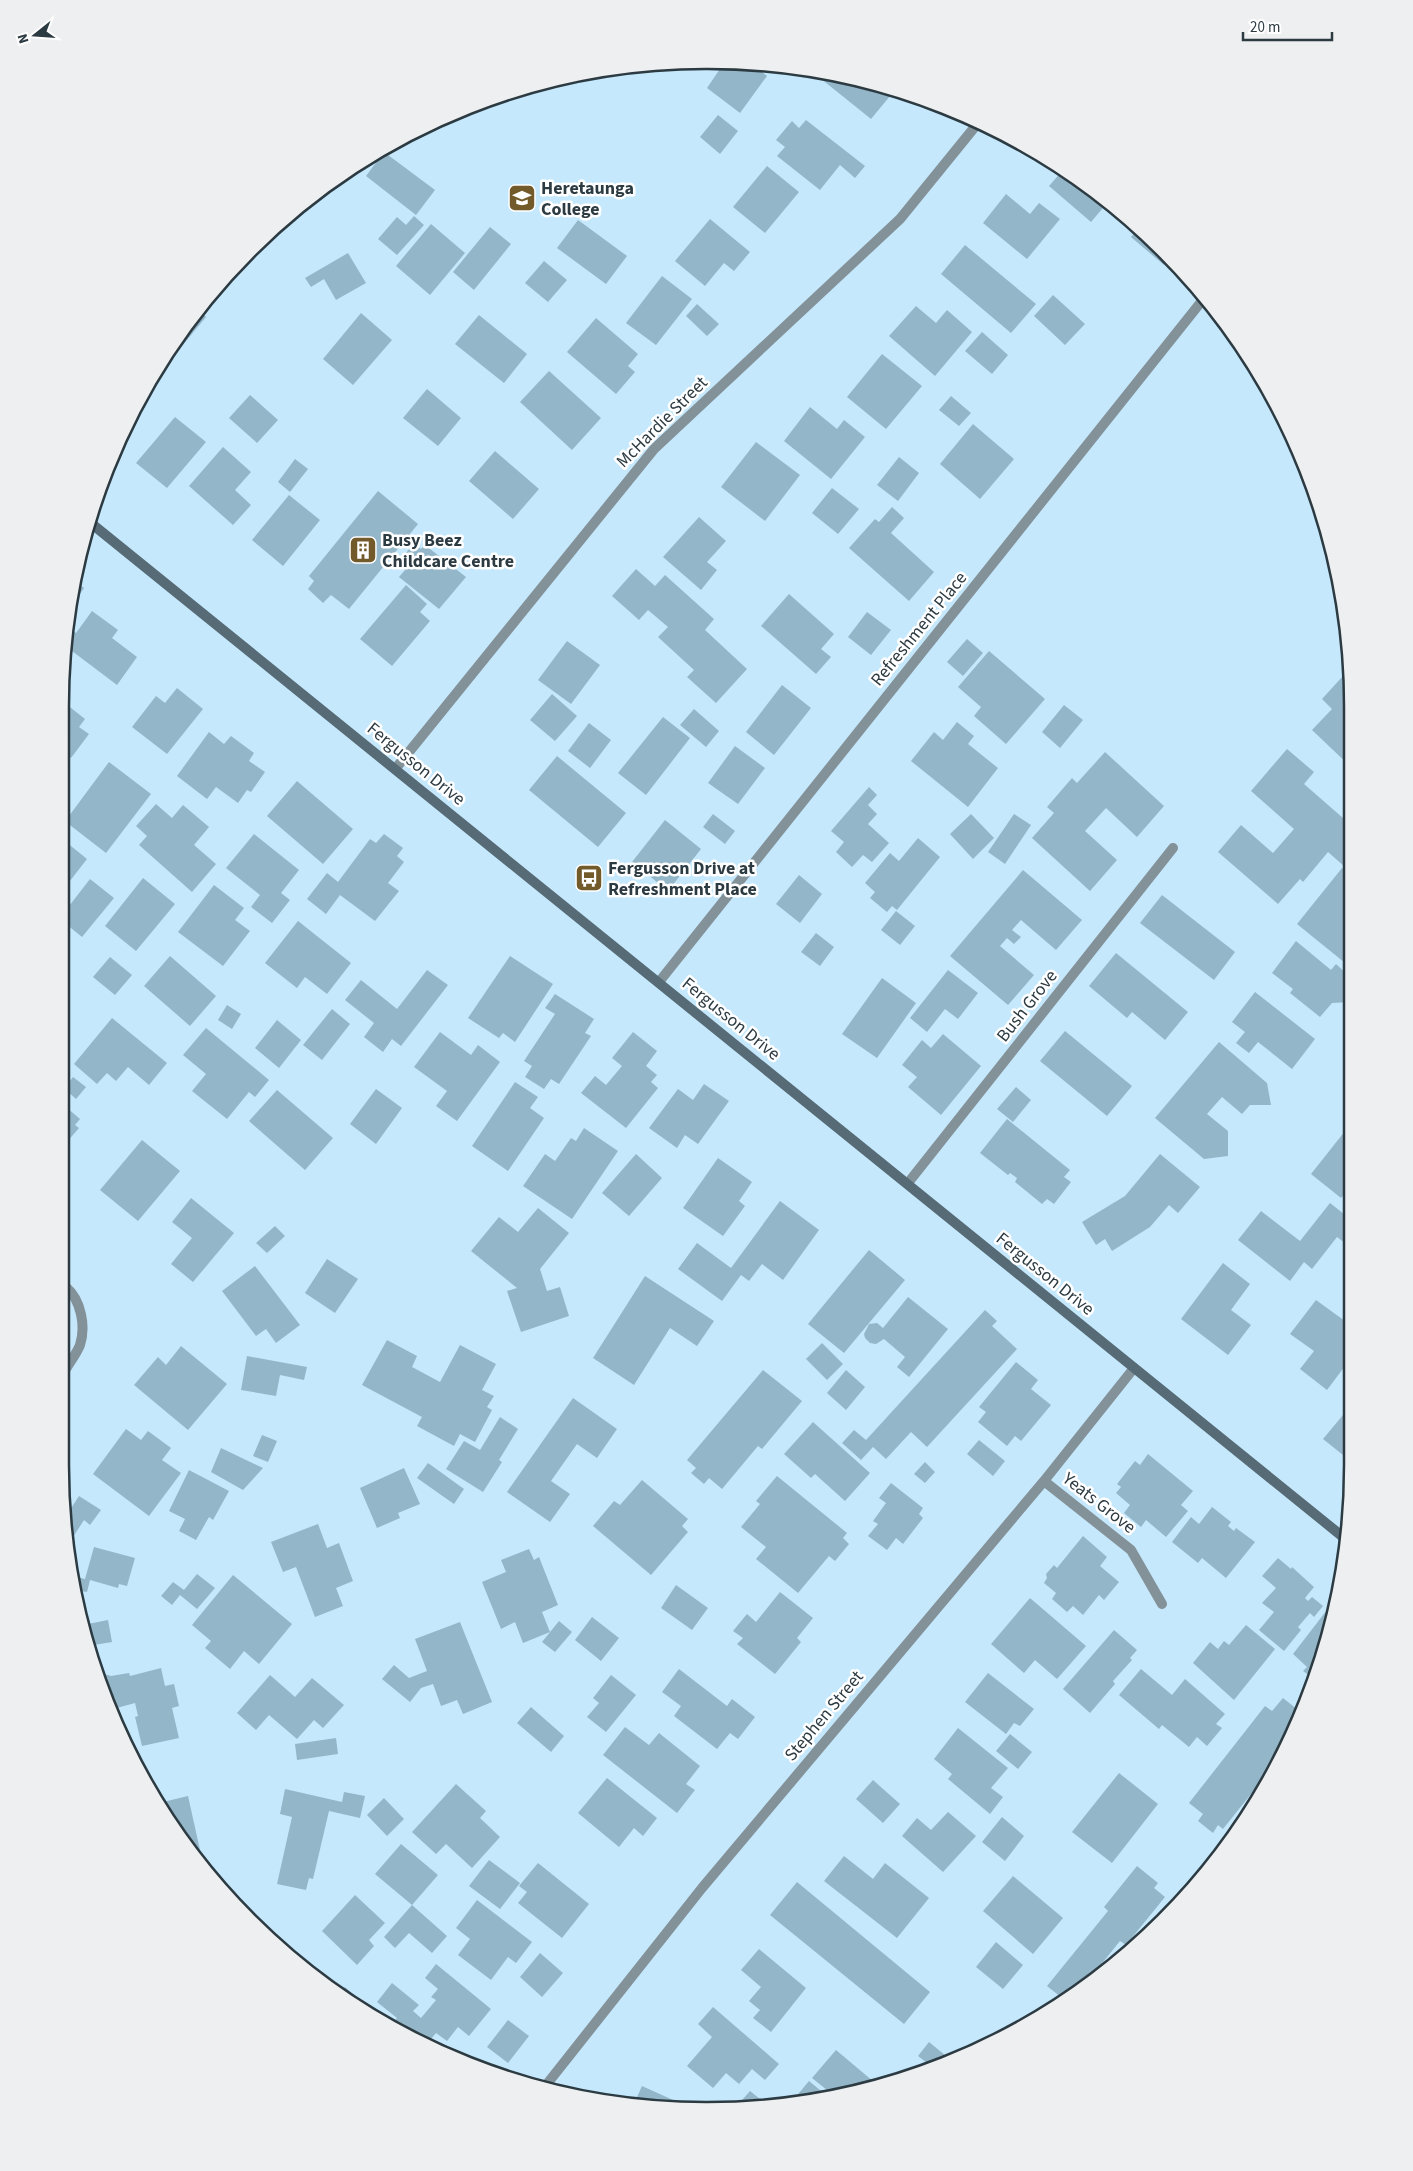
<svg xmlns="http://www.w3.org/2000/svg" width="1413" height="2171" viewBox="0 0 1413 2171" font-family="'Source Sans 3',sans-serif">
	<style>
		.building { fill: #94b6c9 }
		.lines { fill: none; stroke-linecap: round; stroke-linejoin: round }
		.street { stroke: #839199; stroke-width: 10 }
		.secondary { stroke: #566b76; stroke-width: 10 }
		.labels { text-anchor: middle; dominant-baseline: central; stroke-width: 5; stroke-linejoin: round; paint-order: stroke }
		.poi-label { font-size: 18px; font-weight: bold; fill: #2c3a42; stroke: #fff; text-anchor: start }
		.street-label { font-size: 18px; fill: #2c3a42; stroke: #fff }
		.rim { fill: none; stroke: #2c3a42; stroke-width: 2.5 }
	</style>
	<rect width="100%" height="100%" fill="#c5e8fc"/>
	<path class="building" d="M724,63L752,64L767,76L740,113L707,88Z
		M823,73L895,90L871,119L820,78Z
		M718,115L738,131L720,154L700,137Z
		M806,120L865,166L855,178L840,165L820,190L777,156L785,147L776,140L792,121L799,128Z
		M384,152L435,190L416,215L366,176Z
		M767,166L799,192L765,233L733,207Z
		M1063,170L1108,202L1091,222L1049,186Z
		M1006,194L1030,214L1039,203L1060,219L1027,259L983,223Z
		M414,216L424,225L397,255L378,239L397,217L406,225Z
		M710,219L750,252L734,271L724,263L705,286L675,261Z
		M578,220L627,256L606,284L557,248Z
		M431,224L465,253L430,295L396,266Z
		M490,227L511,244L474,290L453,272Z
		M1139,228L1169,259L1164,265L1131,237Z
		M965,245L1036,304L1011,333L941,274Z
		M348,253L366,283L336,300L324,279L311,287L305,278Z
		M544,261L567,280L548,302L525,283Z
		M662,276L692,299L656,345L626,323Z
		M1053,295L1085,324L1065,345L1034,316Z
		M697,304L719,324L707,336L686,316Z
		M916,306L936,323L947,310L972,332L935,376L889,336Z
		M198,309L206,317L152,382L151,381L169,348Z
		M361,313L392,340L353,385L323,359Z
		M479,315L527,354L504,383L455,344Z
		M596,318L638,354L628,366L635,372L616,394L567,352Z
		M982,332L1008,355L992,374L965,351Z
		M882,354L922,386L886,429L847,397Z
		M549,371L601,418L572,450L520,402Z
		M427,389L461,418L438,446L403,418Z
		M250,395L278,420L257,443L229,418Z
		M951,396L971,413L959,426L939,410Z
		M810,407L837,429L844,420L865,437L831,479L784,441Z
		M175,417L206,442L167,488L136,463Z
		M973,424L1014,459L980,499L940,464Z
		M756,442L800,475L765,521L721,487Z
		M223,447L251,472L235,490L251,505L233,525L189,486Z
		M495,451L539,489L513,519L469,481Z
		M899,457L919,473L898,501L877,485Z
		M295,459L308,469L290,492L278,482Z
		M832,488L859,509L838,534L812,513Z
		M378,491L418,524L349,609L331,595L323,603L308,589L314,581L309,576Z
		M289,495L320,520L283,566L252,540Z
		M892,507L904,518L891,533L934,572L909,601L849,548L875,519L879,522Z
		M699,517L726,541L707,562L717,570L701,590L663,557Z
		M414,543L421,549L425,545L466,577L439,609L399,577L405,570L397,564Z
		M636,569L655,586L665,575L714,619L705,630L747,669L716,703L687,677L694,670L658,637L668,627L648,610L639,620L612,596Z
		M76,582L84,588L69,610Z
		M406,585L427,604L420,612L430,621L392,666L360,639Z
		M789,594L834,634L821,649L831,657L816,674L761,626Z
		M92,611L118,630L112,638L137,657L117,685L68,648L66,651V626L76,633Z
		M867,612L891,630L871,655L848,637Z
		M967,639L983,653L963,676L947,662Z
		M567,641L600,665L571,704L538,680Z
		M989,651L1045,699L1006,744L974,716L981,707L958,687Z
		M1352,666L1351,767L1312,730L1332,709L1322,699Z
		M782,685L811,708L774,755L746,732Z
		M177,688L203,709L167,754L132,727L156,696L165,703Z
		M552,694L577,716L555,741L530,720Z
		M66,704L85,719L79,727L89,734L71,758L66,753Z
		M1064,705L1083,720L1060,748L1042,732Z
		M694,709L719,731L706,747L680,725Z
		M663,717L690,738L646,795L618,773Z
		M957,722L974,736L968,744L998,768L968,807L911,761L934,732L943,740Z
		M589,723L611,740L590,768L568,751Z
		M209,732L224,744L231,736L254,753L249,761L265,772L251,792L247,790L238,803L216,787L207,799L177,776Z
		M735,746L765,768L738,804L708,783Z
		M1287,749L1314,772L1304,784L1351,825V860L1345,867L1328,852L1303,882L1300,879L1278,904L1218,852L1241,825L1273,853L1294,829L1251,791Z
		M1105,752L1164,806L1137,837L1106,808L1085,831L1117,860L1090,891L1032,838L1054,813L1047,807L1072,778L1077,783Z
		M557,756L626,813L598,847L529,790Z
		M109,762L151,794L106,853L66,822V820Z
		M297,781L353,829L323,864L267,816Z
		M869,787L877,795L868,805L877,814L868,824L889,843L872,862L863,855L852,867L836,852L844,842L831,831Z
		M156,804L172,818L183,805L209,827L194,845L216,864L192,892L139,845L147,836L136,826Z
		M713,814L735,831L725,844L703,827Z
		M971,814L994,838L973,859L950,834Z
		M1014,814L1031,825L1005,864L988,852Z
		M665,820L701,849L668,891L632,862Z
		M254,834L299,870L281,893L290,900L272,923L251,907L260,895L226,868Z
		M384,834L403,848L397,856L404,862L388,883L399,891L375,921L340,895L326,914L307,899L327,873L338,882L370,839L376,843Z
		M918,838L940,857L897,910L892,906L887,912L870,898L875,892L865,883L890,853L899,861Z
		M66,842L87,859L66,886Z
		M1342,868L1351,875L1350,967L1297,924Z
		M1023,870L1082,920L1056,950L1021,920L1012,930L1021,937L1014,944L1007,938L1000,946L1034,975L1008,1005L950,956Z
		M799,875L822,894L800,923L776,904Z
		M143,878L175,904L136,951L105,926Z
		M90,879L114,898L82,937L66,924V910Z
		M214,885L244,908L235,920L250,931L223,966L178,932Z
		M1162,895L1235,952L1214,980L1140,923Z
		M896,911L915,926L900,945L881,930Z
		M298,921L351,963L327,994L305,977L297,988L265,963Z
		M816,933L834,947L820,966L801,952Z
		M1296,941L1331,970L1336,964L1350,977L1348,984L1350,1002L1332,1003L1320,1017L1290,993L1293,989L1272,973Z
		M1116,953L1188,1012L1165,1040L1132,1012L1127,1018L1089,986Z
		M170,956L216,996L190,1026L144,986Z
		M510,956L553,984L515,1042L503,1033L499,1038L468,1018Z
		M110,957L132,975L115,995L93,977Z
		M427,970L448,985L401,1046L392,1039L383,1052L364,1037L374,1023L345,1000L361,980L397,1009Z
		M948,970L978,993L958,1019L945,1009L927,1032L910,1018Z
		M882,978L916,1003L877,1058L842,1034Z
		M1255,992L1315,1039L1292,1069L1258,1042L1249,1053L1236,1043L1245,1032L1232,1022Z
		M555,994L594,1019L585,1033L591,1036L559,1084L551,1079L544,1089L525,1077L532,1066L524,1061L555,1014L545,1008Z
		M227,1005L241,1014L232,1029L218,1020Z
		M332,1009L350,1024L322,1060L303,1045Z
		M112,1018L167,1063L149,1085L128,1067L116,1081L107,1073L97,1084L74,1064Z
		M277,1020L301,1040L279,1068L255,1048Z
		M206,1028L269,1080L255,1097L249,1092L227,1119L192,1091L206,1074L183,1055Z
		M1065,1031L1132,1086L1107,1116L1040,1061Z
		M440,1032L471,1055L478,1045L500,1062L457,1121L436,1106L447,1091L414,1067Z
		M633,1032L657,1051L646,1066L657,1075L651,1082L658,1088L626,1128L581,1093L595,1076L606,1085L622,1066L612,1058Z
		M943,1034L981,1066L941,1115L908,1087L917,1077L902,1065L922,1040L931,1048Z
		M1219,1042L1267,1083L1271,1105H1250L1242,1114L1222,1097L1207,1114L1228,1131V1156L1204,1159L1155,1118Z
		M73,1077L86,1087L76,1099L66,1090V1086Z
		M515,1082L538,1097L530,1108L544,1118L508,1171L472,1146Z
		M704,1084L729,1101L698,1144L685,1135L677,1148L649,1128L678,1089L693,1100Z
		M1016,1087L1031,1100L1013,1122L997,1109Z
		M376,1089L402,1108L376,1144L350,1124Z
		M277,1090L333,1138L305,1170L249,1121Z
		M66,1107L80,1119L75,1125L79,1128L66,1143Z
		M1007,1119L1070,1170L1064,1177L1071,1182L1054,1204L1047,1199L1042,1204L1015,1182L1017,1178L1010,1173L1008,1175L980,1153Z
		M1349,1126V1188L1341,1198L1311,1174Z
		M584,1128L618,1151L572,1219L523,1186L545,1154L555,1161L571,1138L576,1141Z
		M142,1140L180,1171L138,1221L100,1190Z
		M636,1154L662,1178L629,1216L602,1193Z
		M1160,1154L1200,1187L1178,1213L1169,1205L1150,1227L1112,1251L1105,1239L1096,1245L1082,1222L1125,1196Z
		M718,1158L752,1182L739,1201L745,1206L723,1236L683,1208Z
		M191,1198L234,1233L193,1282L171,1264L192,1238L172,1222Z
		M780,1201L819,1230L783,1280L762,1264L749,1281L741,1275L722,1301L678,1269L697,1243L731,1268Z
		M1330,1203L1349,1218V1246L1337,1237L1312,1269L1304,1262L1290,1281L1238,1240L1261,1211L1300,1241Z
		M538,1208L569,1233L540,1269L547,1291L560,1287L569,1316L521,1332L507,1291L517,1288L471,1251L499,1217L518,1232Z
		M275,1226L285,1236L267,1253L256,1243Z
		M869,1250L905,1280L844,1353L808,1324Z
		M327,1259L358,1279L335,1313L305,1293Z
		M1223,1263L1250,1284L1231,1310L1251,1325L1228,1355L1181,1319Z
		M255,1266L300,1325L276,1343L266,1329L256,1336L222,1291Z
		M645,1276L714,1321L697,1346L670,1328L634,1385L593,1358Z
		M908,1297L948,1329L909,1377L897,1367L905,1357L884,1339L876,1344L870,1343L865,1338L864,1334L869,1324L877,1323L883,1328Z
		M1316,1300L1349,1324L1348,1362L1327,1390L1300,1369L1314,1351L1290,1334Z
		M985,1310L997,1321L992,1326L1017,1349L927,1447L911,1432L886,1459L873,1447L861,1460L842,1443L854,1430L866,1440Z
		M387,1340L417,1356L412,1367L440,1382L460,1345L496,1364L482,1390L494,1396L487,1407L492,1410L475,1442L460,1434L454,1446L417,1426L422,1417L362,1385Z
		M822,1343L843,1364L827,1380L806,1359Z
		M181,1346L227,1384L188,1430L134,1385L158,1357L166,1365Z
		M247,1356L307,1367L304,1380L280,1375L276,1396L241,1390Z
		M1016,1362L1038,1380L1031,1389L1051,1405L1021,1441L1015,1436L1007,1446L978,1422L986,1412L979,1407Z
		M763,1370L802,1401L762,1449L758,1446L722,1489L709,1478L704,1484L691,1473L696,1468L687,1460Z
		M846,1370L865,1387L846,1410L827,1393Z
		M573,1398L617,1429L597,1458L577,1444L551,1481L570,1494L550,1522L507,1492Z
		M1348,1409V1459L1323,1439Z
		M500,1417L518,1429L499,1460L502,1462L483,1492L446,1469L464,1441L480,1450Z
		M813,1422L870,1473L845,1501L815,1474L811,1478L784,1454Z
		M126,1429L141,1440L148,1431L171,1448L162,1460L181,1473L149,1516L93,1474Z
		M262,1435L277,1441L268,1462L253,1456Z
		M979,1440L1005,1461L993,1476L967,1454Z
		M221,1448L263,1468L243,1490L211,1472Z
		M1148,1454L1193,1491L1181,1505L1188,1511L1166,1537L1146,1520L1141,1527L1124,1513L1130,1505L1116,1493L1121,1487L1117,1484L1135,1461L1140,1465Z
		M925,1462L935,1472L925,1483L914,1474Z
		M428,1463L464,1489L454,1504L417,1478Z
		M404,1468L420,1504L398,1513L400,1518L377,1528L360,1488Z
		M189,1470L229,1491L213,1520L209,1517L196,1540L179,1531L185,1519L169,1511Z
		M777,1476L847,1533L843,1538L849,1544L835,1561L829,1556L798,1593L756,1559L766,1547L741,1527L760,1504L756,1501Z
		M642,1480L688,1519L682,1526L688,1532L651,1575L593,1526L614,1501L620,1505Z
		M891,1483L923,1508L919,1514L923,1518L903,1544L896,1538L887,1550L868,1536L878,1524L873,1521L886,1503L879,1498Z
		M79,1496L101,1510L90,1525L84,1520L66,1548V1516Z
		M1212,1507L1231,1522L1228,1526L1234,1531L1236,1528L1255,1542L1226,1578L1202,1558L1198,1563L1172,1542L1191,1517L1199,1524Z
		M318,1524L327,1548L339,1543L353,1581L336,1588L343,1606L315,1617L296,1567L283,1572L271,1542Z
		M1083,1536L1107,1557L1100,1566L1119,1582L1104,1600L1099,1595L1083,1615L1073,1606L1067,1612L1052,1599L1056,1593L1044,1583L1047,1578L1046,1574L1054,1565L1057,1568Z
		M94,1547L135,1558L127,1586L119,1584L118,1588L90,1580L87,1592L75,1590L72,1576L85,1579Z
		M529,1549L534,1560L539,1557L558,1605L542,1612L550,1632L523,1643L515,1622L501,1629L482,1582L506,1572L501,1560Z
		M1278,1558L1291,1569L1292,1567L1314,1587L1305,1598L1308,1601L1312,1597L1323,1606L1314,1617L1310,1613L1298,1627L1301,1630L1284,1651L1259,1630L1274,1612L1262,1603L1276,1588L1262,1576Z
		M197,1574L215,1588L197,1609L180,1595L172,1605L161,1596L173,1582L184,1590Z
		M233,1575L292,1624L259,1664L244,1651L230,1669L205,1648L211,1641L192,1625Z
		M676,1585L708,1608L692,1630L661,1608Z
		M780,1592L813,1618L797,1638L801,1642L775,1674L737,1644L743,1638L733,1631L747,1614L756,1622Z
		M1030,1598L1086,1646L1057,1679L1035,1660L1024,1673L991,1644Z
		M1330,1606L1332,1607L1313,1678L1303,1671L1307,1667L1293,1654Z
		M592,1617L619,1638L601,1661L575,1640Z
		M108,1620L112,1642L88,1646L83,1625Z
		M559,1621L572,1632L555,1652L542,1642Z
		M460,1622L492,1702L463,1714L457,1700L441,1706L433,1684L421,1688L410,1702L382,1679L394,1665L409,1678L427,1671L415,1639Z
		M1246,1625L1275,1649L1234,1700L1193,1663L1210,1642L1218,1649L1224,1641L1229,1645Z
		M1114,1630L1137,1650L1130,1658L1132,1660L1113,1681L1115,1684L1090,1713L1063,1689Z
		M161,1668L165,1686L174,1684L179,1706L172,1708L179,1738L142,1746L135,1717L138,1716L135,1703L113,1709L94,1671L111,1676L129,1673L130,1676Z
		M679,1669L727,1706L732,1699L755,1717L738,1739L730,1733L717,1749L674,1716L681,1706L662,1692Z
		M1141,1669L1172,1695L1185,1679L1225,1714L1216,1724L1222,1728L1207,1746L1197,1737L1189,1747L1162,1725L1159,1729L1119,1695Z
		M988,1673L1034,1709L1020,1726L1014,1723L1006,1734L965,1702Z
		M270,1675L295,1697L312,1678L344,1705L323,1728L314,1720L297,1739L269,1715L256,1730L237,1713Z
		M611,1675L636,1695L606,1732L587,1717L599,1703L593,1698Z
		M1283,1698L1303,1714L1279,1759L1223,1829L1218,1825L1213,1833L1198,1821L1203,1814L1189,1803L1265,1706L1272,1711Z
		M531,1707L564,1736L551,1752L517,1723Z
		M625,1727L649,1745L659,1733L700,1766L686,1784L695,1790L677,1813L603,1755Z
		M958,1728L1008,1768L991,1788L1003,1797L990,1814L948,1779L952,1774L934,1759Z
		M1010,1734L1032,1752L1018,1769L996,1751Z
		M336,1738L338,1754L297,1760L295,1744Z
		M1119,1773L1158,1804L1112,1863L1072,1832Z
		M607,1778L657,1818L643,1836L634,1828L619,1847L578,1813Z
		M873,1780L900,1804L883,1823L856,1799Z
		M456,1784L486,1811L480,1818L500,1837L472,1868L446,1844L436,1854L412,1832Z
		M285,1789L342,1802L344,1792L365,1796L360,1818L329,1811L313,1879L309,1878L306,1890L277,1884L292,1817L280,1814Z
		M188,1796L202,1859L198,1860L169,1824L159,1803Z
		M384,1798L404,1819L387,1836L367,1815Z
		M948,1812L976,1836L943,1872L902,1836L917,1818L931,1830Z
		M1002,1817L1024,1836L1005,1861L982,1842Z
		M401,1844L438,1875L412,1905L375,1874Z
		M844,1856L873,1879L885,1863L929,1898L897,1938L824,1881Z
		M489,1860L520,1883L500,1909L469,1886Z
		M209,1862L213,1878L202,1864Z
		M538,1863L589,1904L562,1938L518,1903L527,1892L519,1886Z
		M1137,1866L1158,1883L1154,1888L1165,1897L1126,1945L1120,1941L1095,1972L1098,1974L1066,2001L1047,1986L1108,1911L1104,1907Z
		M1013,1876L1063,1918L1033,1954L983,1911Z
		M797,1882L930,1992L904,2024L770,1915Z
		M355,1895L385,1923L369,1940L374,1946L357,1965L322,1931Z
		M477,1900L532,1942L516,1963L508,1957L491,1980L458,1955L470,1939L456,1928Z
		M412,1905L447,1936L432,1953L409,1933L395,1948L384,1937Z
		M996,1942L1023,1965L1003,1989L976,1967Z
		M759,1949L806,1988L771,2032L753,2018L760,2010L749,2001L761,1987L741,1970Z
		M540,1953L563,1973L542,1997L520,1977Z
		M436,1964L491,2009L469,2036L458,2027L447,2041L436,2033L427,2044L403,2024L400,2028L409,2036L389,2027L397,2018L377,2002L392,1983L419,2005L413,2011L421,2018L436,2000L431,1997L438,1989L425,1978Z
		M345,1987L386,2025L338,1994Z
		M713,2007L779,2064L765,2080L752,2069L739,2084L726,2073L713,2088L687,2066L712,2037L698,2024Z
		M508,2020L529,2036L508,2063L487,2047Z
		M1007,2025L1015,2031L993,2044Z
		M929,2042L951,2060L932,2067L918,2056Z
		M836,2050L880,2087L832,2094L812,2078Z
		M809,2081L826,2095L794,2099Z
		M642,2086L693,2109V2110L634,2104Z
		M750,2091L765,2103L736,2107Z"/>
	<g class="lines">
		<path class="street" d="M396,768L654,449L900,219L978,123
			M659,982L1205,297
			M908,1183L1173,848
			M66,1287C81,1300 86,1326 80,1345C77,1353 70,1362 66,1369
			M1044,1481L1131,1550L1162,1604
			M543,2089L702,1888L1044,1481L1134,1368"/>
		<path class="secondary" d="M92,524L1348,1541"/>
	</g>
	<defs>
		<g id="school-square" transform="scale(1.4375)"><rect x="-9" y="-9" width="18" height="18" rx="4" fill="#725a2a" stroke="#fff"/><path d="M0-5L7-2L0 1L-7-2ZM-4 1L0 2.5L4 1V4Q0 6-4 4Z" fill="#fff"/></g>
		<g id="building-square" transform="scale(1.4375)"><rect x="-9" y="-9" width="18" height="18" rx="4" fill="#725a2a" stroke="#fff"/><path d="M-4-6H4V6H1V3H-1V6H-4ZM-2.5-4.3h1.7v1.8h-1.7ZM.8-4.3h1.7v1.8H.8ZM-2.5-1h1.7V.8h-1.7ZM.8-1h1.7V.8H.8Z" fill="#fff"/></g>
		<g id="bus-square" transform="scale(1.4375)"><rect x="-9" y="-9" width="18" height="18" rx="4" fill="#725a2a" stroke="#fff"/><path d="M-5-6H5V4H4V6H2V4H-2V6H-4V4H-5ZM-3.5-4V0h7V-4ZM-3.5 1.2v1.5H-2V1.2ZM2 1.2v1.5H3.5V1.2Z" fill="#fff"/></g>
	</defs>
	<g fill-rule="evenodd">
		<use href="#school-square" x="522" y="198"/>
		<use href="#building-square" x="363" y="550"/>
		<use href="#bus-square" x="589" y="878"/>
	</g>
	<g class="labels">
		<g class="poi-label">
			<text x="541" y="188">Heretaunga<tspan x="541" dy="21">College</tspan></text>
			<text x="382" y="540">Busy Beez<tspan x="382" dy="21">Childcare Centre</tspan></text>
			<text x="608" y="868">Fergusson Drive at<tspan x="608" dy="21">Refreshment Place</tspan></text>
		</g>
		<g class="street-label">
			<text transform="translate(662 422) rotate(-45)">McHardie Street</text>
			<text transform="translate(919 629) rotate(-51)">Refreshment Place</text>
			<text transform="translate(416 764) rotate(39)">Fergusson Drive</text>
			<text transform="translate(1027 1006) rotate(-52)">Bush Grove</text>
			<text transform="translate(731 1019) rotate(39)">Fergusson Drive</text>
			<text transform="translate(1045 1274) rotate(39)">Fergusson Drive</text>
			<text transform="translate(1099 1503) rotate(38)">Yeats Grove</text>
			<text transform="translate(824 1716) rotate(-50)">Stephen Street</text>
		</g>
	</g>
	<path d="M0 0H1413V2171H0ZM706 69H707A637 637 0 0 1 1344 706V1465A637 637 0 0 1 707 2102H706A637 637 0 0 1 69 1465V706A637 637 0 0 1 706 69Z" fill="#eeeff0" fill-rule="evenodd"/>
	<path class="rim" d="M706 69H707A637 637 0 0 1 1344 706V1465A637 637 0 0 1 707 2102H706A637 637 0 0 1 69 1465V706A637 637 0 0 1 706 69Z"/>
	<g transform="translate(35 35) rotate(253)" stroke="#ffffff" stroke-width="4" paint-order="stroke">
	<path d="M0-4L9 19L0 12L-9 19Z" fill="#2c3a42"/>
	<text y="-8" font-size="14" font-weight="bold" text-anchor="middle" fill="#2c3a42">N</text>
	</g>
	<path d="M1243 32v8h89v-8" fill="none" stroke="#2c3a42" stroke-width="2.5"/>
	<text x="1250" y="32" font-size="15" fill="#2c3a42" stroke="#ffffff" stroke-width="4" paint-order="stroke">20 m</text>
</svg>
